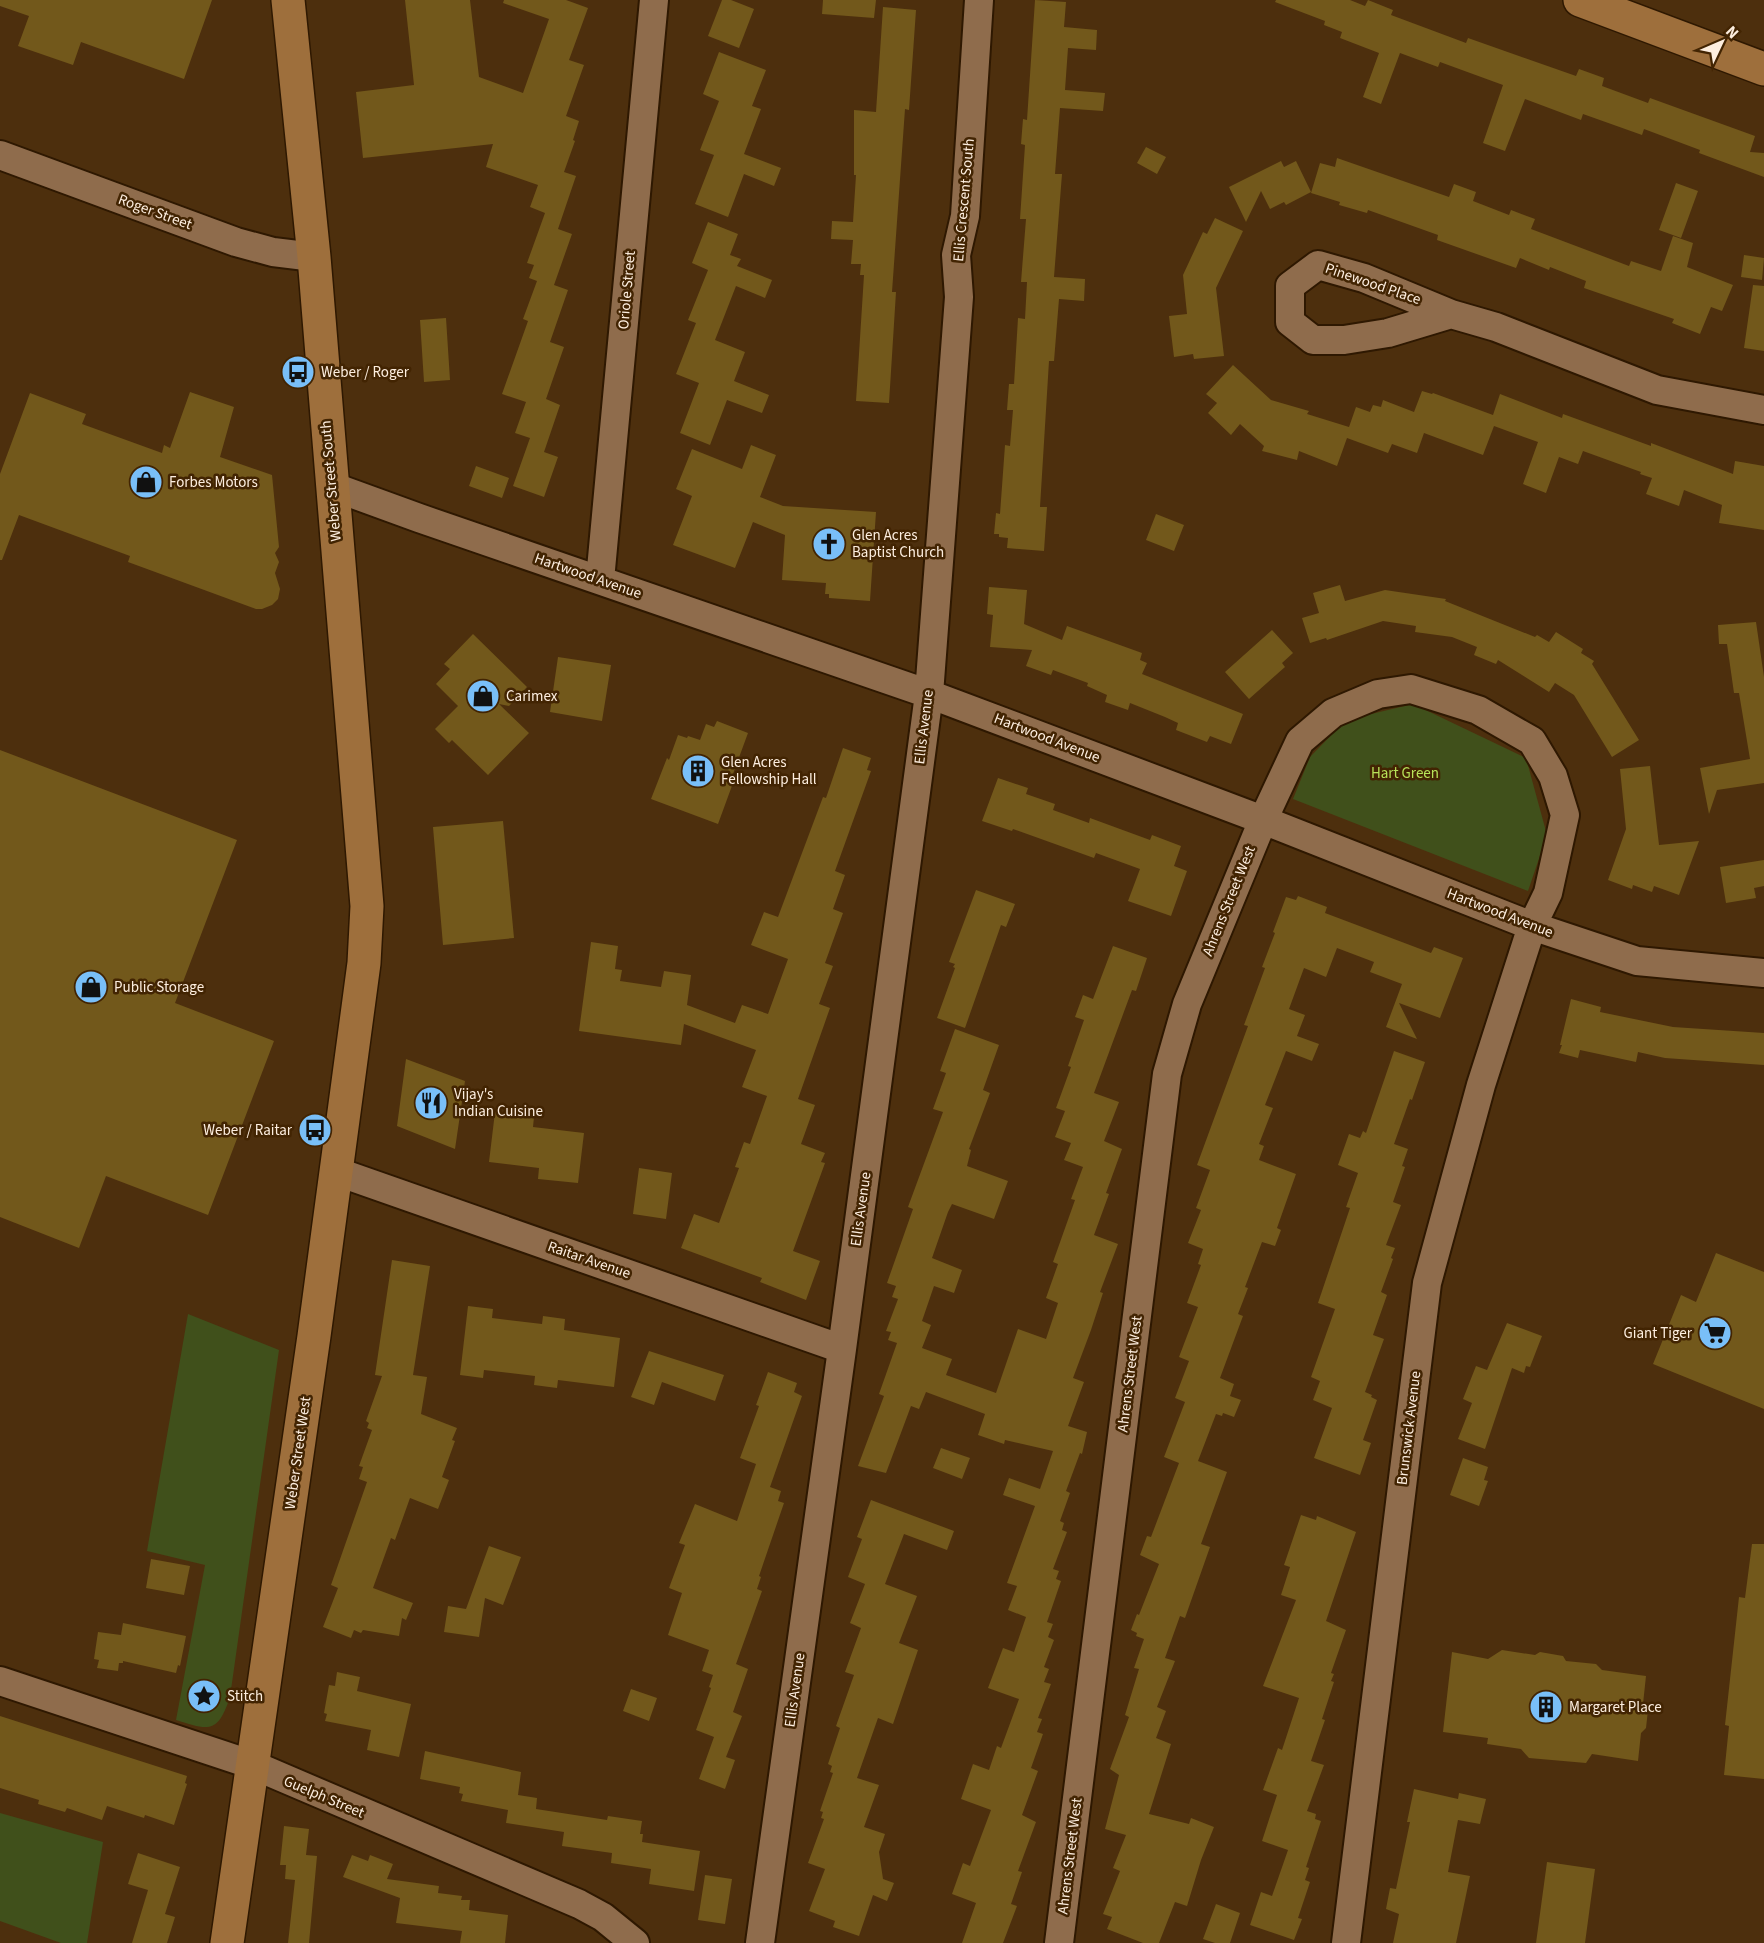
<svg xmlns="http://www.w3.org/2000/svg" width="1764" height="1943" viewBox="0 0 1764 1943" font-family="'Source Sans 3',sans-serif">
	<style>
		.green { fill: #40501b }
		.building { fill: #72581b }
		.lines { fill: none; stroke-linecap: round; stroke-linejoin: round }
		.street-casing { stroke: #2e1801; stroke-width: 32 }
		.secondary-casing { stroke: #2e1801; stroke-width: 36 }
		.street { stroke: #8f6c4c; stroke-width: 28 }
		.secondary { stroke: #9e6f3c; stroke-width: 33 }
		.labels { text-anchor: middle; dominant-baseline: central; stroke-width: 5; stroke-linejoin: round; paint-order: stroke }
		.street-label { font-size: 15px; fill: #fdeedf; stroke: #422402 }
		.poi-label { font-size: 15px; fill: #fdeedf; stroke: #422402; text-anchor: start }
		.park-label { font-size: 15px; fill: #b7e259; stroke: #422402 }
	</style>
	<rect width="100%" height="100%" fill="#4d2f0d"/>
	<path class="green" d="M1413,704L1526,758L1547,835L1528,891L1293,799L1310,757L1346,720Z
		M188,1314L279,1350L230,1697C218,1733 210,1731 176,1720L205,1565L147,1551Z
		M0,1813L103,1842L87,1943H61L0,1921Z"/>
	<path class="building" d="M0,0H212L184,79L81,42L73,65L18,46L29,16L0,6Z
		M405,0H470L479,77L523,93L549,19L503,3L504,0H566L588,8L569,60L584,65L566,116L579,121L573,140L575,141L564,172L576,176L558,229L572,234L554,285L568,290L550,342L564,347L546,399L560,405L544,452L558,457L544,497L513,486L530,438L515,433L526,402L502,394L528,321L523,319L537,281L529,278L534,265L527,263L545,213L530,207L538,185L486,167L493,144L363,158L356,92L414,85Z
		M722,0H731L754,9L739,48L708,36Z
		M823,0H876L874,18L822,14Z
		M1035,0L1066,2L1064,27L1097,30L1096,50L1068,48L1065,90L1105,93L1103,111L1060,108L1055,174H1062L1054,277L1085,279L1084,301L1059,299L1054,361H1049L1040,507H1047L1044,551L1007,548L1008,538L999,537V534H994L996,513L1000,514L1005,445L1010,446L1013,410H1007L1009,384H1014L1018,318L1025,319L1027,282H1021L1026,219H1020L1025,145L1021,144L1023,119L1027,120Z
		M1276,0H1350L1365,6L1368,0L1393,10L1391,15L1466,43L1468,38L1576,76L1579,69L1604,78L1602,86L1648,103L1650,98L1755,136L1750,152L1764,153V177L1699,153L1700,150L1644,129L1642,135L1583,114L1581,120L1525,99L1505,151L1483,143L1503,85L1440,62L1438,67L1400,53L1381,104L1363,97L1379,53L1340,38L1342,32L1324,25L1325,21L1275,2Z
		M883,7L916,10L909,110L905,109L892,292H896L889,403L856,401L864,275H860L861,264H851L853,240L831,239L832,221L853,222L856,175H854V110L876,112Z
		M719,52L766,70L752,106L761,109L744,154L781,168L774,186L744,174L728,217L695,204L714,155L700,150L719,101L703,94Z
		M1146,147L1166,157L1157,174L1137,163Z
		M1337,158L1449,197L1454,184L1476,192L1473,201L1509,215L1511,210L1535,219L1531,229L1629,266L1631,261L1661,271L1673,236L1693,243L1687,267L1733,285L1722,311L1711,307L1700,334L1672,323L1674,319L1584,288L1586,281L1550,267L1549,270L1520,258L1516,268L1437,240L1438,235L1368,210L1367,213L1339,205L1340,202L1311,193L1320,163L1335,167Z
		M1281,161L1284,167L1296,161L1311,192L1286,205L1284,202L1270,209L1261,191L1246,222L1229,187Z
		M1676,183L1698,191L1681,238L1659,230Z
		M1215,218L1243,231L1216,288L1224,356L1194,359L1193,354L1174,357L1169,316L1187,314L1183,275L1203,232L1207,234Z
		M708,222L738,234L730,255L741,259L737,266L772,280L765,298L736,286L715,340L745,352L734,381L769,395L762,413L727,400L710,445L680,433L699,383L676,374L696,323L688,320L708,270L692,263Z
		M1744,255L1764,258L1762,280L1741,277Z
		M1753,285L1764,286V351L1744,348Z
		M446,318L450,380L424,382L420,320Z
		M1233,365L1271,400L1309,411L1307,414L1349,427L1356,407L1370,412L1373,405L1381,407L1383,400L1414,412L1422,391L1432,394L1433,393L1493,415L1500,394L1562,418L1563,414L1651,446V443L1733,474L1735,461L1764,466V530L1719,523L1722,505L1684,490L1679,506L1646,494L1652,478L1640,474L1641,472L1583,451L1578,464L1559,457L1546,493L1523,484L1538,442L1494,426L1483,455L1424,433L1417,453L1392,444L1388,453L1347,438L1337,466L1299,451L1297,460L1262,451L1264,446L1240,424L1231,435L1208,413L1217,403L1206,394Z
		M190,392L234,407L220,457L272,475L279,547L275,553L279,562L275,573L280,589L278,599L272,605L262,609H256L128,562L130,556L19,515L2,560H0V474L30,393L86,414L82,424L162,453L164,445L170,448Z
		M751,445L776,455L760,497L783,506L876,512L870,601L829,598V594H825L826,583L782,580L785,535L753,522L735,568L673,545L692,496L676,489L692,449L742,469Z
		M476,466L509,478L502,498L469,486Z
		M1156,514L1184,525L1174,551L1146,540Z
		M1340,585L1345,601L1385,590L1446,599L1445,601L1535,637L1537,635L1549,642L1556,632L1583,649L1581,653L1594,661L1592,664L1639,740L1612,757L1574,695L1555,683L1549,692L1498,660L1496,664L1474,655L1477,647L1452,637L1415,632L1416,626L1383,621L1327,640L1326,638L1310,643L1302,618L1319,613L1313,593Z
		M989,587L1027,590L1024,624L1062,640L1067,626L1142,653L1140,660L1147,663L1142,674L1243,714L1231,744L1210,736L1207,742L1176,730L1178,723L1165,717L1130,703L1128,710L1105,702L1107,695L1087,686L1088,683L1053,670L1051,675L1026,666L1032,650L990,647L993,615L987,614Z
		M1756,622L1764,677V783L1717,790L1709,814L1700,768L1750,759L1739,693H1734L1727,644H1719L1718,625Z
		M1272,630L1293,653L1282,663L1285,667L1249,699L1225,672Z
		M473,634L527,687L509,706L499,704L529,733L488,775L452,740L449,743L435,729L458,706L436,684L450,669L444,664Z
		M558,657L611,665L602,721L550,712Z
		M717,721L748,733L730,782L733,783L718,824L651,799L667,758L669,760L678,735L687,738L688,736L700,740L706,724L714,727Z
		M843,748L871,758L867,770L871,771L835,871L845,875L833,909L843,913L825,963L833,966L819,1004L830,1008L798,1099L815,1105L801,1144L825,1153L821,1162L825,1163L793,1251L820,1261L806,1300L760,1282L762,1278L681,1248L694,1214L719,1223L739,1168L735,1167L744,1142L750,1144L767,1096L742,1087L756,1050L684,1024L681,1045L579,1031L591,942L618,946L615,969L622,970L620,981L661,987L664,971L691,975L687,1005L735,1023L742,1005L768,1014L788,959L751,945L764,912L778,917L823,797L826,798Z
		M0,750L237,840L175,1003L274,1041L208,1215L106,1176L79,1248L0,1217Z
		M1650,766L1659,845L1699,841L1679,895L1654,886L1652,892L1633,885L1632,889L1608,880L1626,829L1620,769Z
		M998,778L1028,788L1026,794L1055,804L1053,810L1089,823L1090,818L1150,840L1152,835L1181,846L1174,866L1187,871L1171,916L1128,901L1140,869L1096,853L1094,858L1013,829L1012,831L982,821Z
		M503,821L514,938L443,945L433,827Z
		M1764,860V886L1754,888L1756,898L1726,903L1720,867Z
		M976,890L1015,904L1006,927L1001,925L965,1028L937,1018L955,968L953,967L955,964L949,962Z
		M1298,896L1327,907L1325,913L1431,953L1434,947L1463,958L1440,1018L1399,1003L1417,1039L1386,1027L1402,984L1370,972L1374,962L1337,948L1326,977L1304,968L1289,1009L1305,1015L1297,1036L1319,1044L1312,1061L1286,1051L1265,1105L1273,1108L1259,1144L1264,1146L1259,1160L1296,1174L1277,1228L1281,1230L1275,1246L1262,1242L1245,1287L1248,1288L1238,1314L1243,1316L1220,1378L1234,1384L1230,1396L1241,1400L1234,1417L1223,1413L1222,1416L1216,1414L1198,1461L1227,1472L1201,1544L1210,1547L1185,1618L1180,1616L1165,1658L1175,1661L1157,1707L1166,1711L1156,1738L1171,1744L1149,1814L1189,1824L1191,1818L1214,1827L1201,1860L1187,1906L1175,1902L1159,1943H1143L1107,1929L1112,1917L1103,1914L1120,1871L1113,1868L1126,1835L1105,1829L1119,1775L1110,1769L1129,1717L1125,1715L1139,1669L1134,1668L1144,1639L1136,1636L1137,1633L1131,1630L1137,1614L1139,1615L1159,1564L1140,1555L1147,1536L1151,1537L1179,1463L1164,1457L1185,1402L1175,1398L1189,1361L1179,1357L1198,1307L1187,1303L1201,1265L1198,1264L1203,1249L1188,1243L1201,1210L1196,1208L1210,1170L1197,1165L1248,1026L1244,1025L1265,968L1262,967L1275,933L1273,932L1286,897L1296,900Z
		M1113,946L1147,958L1136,991L1132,990L1094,1093L1119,1102L1104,1141L1122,1149L1106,1193L1109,1194L1094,1235L1118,1244L1100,1292L1103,1293L1091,1330L1073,1378L1084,1382L1068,1426L1087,1432L1082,1454L1080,1453L1066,1491L1070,1493L1060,1521L1064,1523L1062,1530L1067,1532L1053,1569L1059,1571L1056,1579L1061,1581L1047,1622L1053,1624L1048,1637L1054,1640L1044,1667L1049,1669L1044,1682L1051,1684L1038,1718L1042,1719L1037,1732L1043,1734L1031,1768L1038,1771L1022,1815L1036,1822L1018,1871L1022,1872L1011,1904L1017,1906L1003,1943H962L976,1903L952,1894L963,1863L970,1866L991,1810L961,1799L973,1764L989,1770L997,1746L1001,1748L1019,1699L988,1688L1003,1648L1014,1652L1026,1617L1008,1610L1017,1586L1007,1583L1035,1506L1003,1495L1009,1478L1040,1489L1053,1451L1005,1440L1004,1444L978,1435L985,1414L926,1392L919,1409L911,1406L886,1473L858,1466L884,1396L879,1394L897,1343L888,1340L891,1332L886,1331L898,1299L892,1297L896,1286L887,1283L913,1209L908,1207L943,1112L933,1109L946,1073L940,1071L955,1029L999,1045L983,1090L990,1093L969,1149L971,1150L967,1166L1008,1181L994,1219L952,1204L948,1212L932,1258L962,1270L954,1293L934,1286L922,1321L931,1325L922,1348L952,1359L946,1375L996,1393L1018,1329L1046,1339L1058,1303L1046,1298L1058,1264L1053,1262L1075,1200L1071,1199L1083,1167L1064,1160L1071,1143L1055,1137L1065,1111L1056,1108L1071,1067L1068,1066L1084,1020L1075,1017L1083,995L1093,999Z
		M1571,999L1601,1007L1600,1012L1673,1027L1764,1033V1065L1665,1058L1638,1052L1636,1062L1580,1050L1578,1058L1559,1053L1562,1045H1560Z
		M1394,1051L1425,1062L1412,1100L1410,1099L1394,1144L1408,1149L1402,1166L1405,1167L1393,1202L1401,1205L1386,1245L1395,1248L1391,1258L1393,1259L1381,1292L1387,1295L1373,1335L1384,1339L1365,1392L1372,1395L1371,1397L1377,1400L1363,1440L1371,1443L1360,1475L1314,1458L1332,1408L1313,1400L1320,1381L1311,1377L1335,1309L1318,1303L1350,1208L1346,1207L1358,1173L1338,1165L1349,1134L1360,1138L1363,1131L1366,1133Z
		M406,1059L465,1081L455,1149L397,1126Z
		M495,1112L534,1117L533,1127L584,1133L578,1183L538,1179L539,1168L489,1162Z
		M639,1168L672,1173L666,1219L633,1214Z
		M1716,1253L1764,1272V1409L1653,1364L1681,1295L1696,1302Z
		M392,1260L430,1266L413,1375L427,1377L421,1414L457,1428L452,1440L455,1441L442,1477L449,1480L438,1509L410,1498L395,1540L391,1538L373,1588L413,1603L406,1620L402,1618L399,1636L363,1630L361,1633L354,1630L351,1638L323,1627L338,1588L331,1585L367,1482L359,1479L363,1467L359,1466L372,1430L367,1428L369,1423L366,1421L382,1376L375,1375Z
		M468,1306L493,1309L492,1318L542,1324L543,1316L565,1319L564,1330L620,1338L614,1387L558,1380L557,1388L534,1385L535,1376L484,1370L483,1378L460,1375Z
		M1507,1323L1542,1336L1530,1367L1526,1366L1524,1373L1512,1368L1485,1449L1458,1439L1472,1403L1463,1399L1476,1366L1487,1370Z
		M649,1351L724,1375L715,1401L662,1382L654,1405L631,1397Z
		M768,1372L797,1383L794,1392L802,1396L770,1487L781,1491L778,1501L784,1503L759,1576L761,1577L757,1589L762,1591L736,1664L748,1669L733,1712L742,1716L726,1757L735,1760L725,1789L699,1779L714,1737L696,1730L711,1688L709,1687L713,1675L702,1671L709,1650L668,1635L682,1593L669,1588L685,1545L679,1543L695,1504L737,1521L756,1464L740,1458L759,1406L756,1405Z
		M941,1448L970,1458L962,1479L933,1468Z
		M1463,1458L1488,1467L1484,1480L1488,1481L1479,1506L1450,1495Z
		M871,1500L954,1531L947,1550L904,1534L885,1584L917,1596L899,1643L918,1650L893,1724L878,1718L857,1778L879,1785L864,1827L885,1834L879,1852L883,1879L894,1883L887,1901L873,1895L859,1936L833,1927L835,1921L809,1911L825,1869L808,1863L824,1819L821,1818L823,1812L820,1811L833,1773L830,1772L832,1766L828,1764L840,1728L836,1726L854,1675L845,1672L861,1628L850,1623L865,1584L848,1577L862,1539L857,1537Z
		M1301,1515L1316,1520L1317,1516L1356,1532L1326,1621L1346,1630L1331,1673L1334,1674L1331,1681L1334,1682L1322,1719L1325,1720L1311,1761L1324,1765L1307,1811L1316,1814L1315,1819L1321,1821L1306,1867L1309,1868L1305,1880L1310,1882L1298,1918L1302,1919L1294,1940L1250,1925L1261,1892L1272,1896L1288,1850L1262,1841L1277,1795L1263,1790L1278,1748L1282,1750L1299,1698L1263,1686L1296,1600L1281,1595L1290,1567L1284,1565Z
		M1752,1544H1764V1779L1724,1775L1729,1726L1725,1725L1739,1597L1745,1598Z
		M489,1546L521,1557L503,1605L485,1598L479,1637L444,1632L448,1606L466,1609Z
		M151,1559L190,1566L184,1595L146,1588Z
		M123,1623L186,1636L180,1666L178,1665L176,1673L123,1661V1663H119L118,1671L97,1668L99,1660L94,1659L98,1632L121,1635Z
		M1502,1650L1535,1655L1540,1652L1563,1656L1566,1661L1596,1664L1602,1670L1646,1676L1643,1704L1648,1710L1646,1728L1641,1733L1638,1761L1592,1754L1586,1763L1529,1758L1521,1749L1487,1744L1488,1738L1443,1732L1452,1652L1488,1659Z
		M337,1672L360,1677L357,1691L411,1704L399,1757L367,1750L371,1730L325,1721L327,1714L324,1713L329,1685L335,1686Z
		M631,1689L657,1698L649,1721L623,1711Z
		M0,1716L187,1776L185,1783L187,1784L174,1825L145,1815L144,1818L107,1806L102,1820L67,1808L65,1812L38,1804L39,1800L0,1788Z
		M425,1751L521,1772L518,1795L537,1798L536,1809L607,1820L608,1816L642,1821L640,1834H643L642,1842L700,1851L694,1891L649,1884L651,1869L611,1863L612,1853L562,1846L564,1832L506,1823L508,1810L461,1801L463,1794L459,1793L460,1787L420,1779Z
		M1414,1789L1458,1799L1459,1793L1486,1799L1480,1824L1458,1820L1448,1872L1470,1876L1456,1943H1393L1399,1914L1386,1909L1390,1888L1396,1889L1410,1822H1407Z
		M284,1826L309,1829L306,1855L317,1856L309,1943H288L295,1880L285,1879L286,1865H280Z
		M138,1853L180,1867L165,1914L175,1917L167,1943H132L148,1890L128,1884Z
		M352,1855L368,1861L370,1855L393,1864L387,1879L439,1886L438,1893L462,1896L461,1900H470L469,1910L508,1915L505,1943H460L462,1931L396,1923L400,1898L343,1877Z
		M1547,1862L1595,1869L1585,1943H1536Z
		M705,1875L732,1879L725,1924L698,1920Z
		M1216,1904L1240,1913L1230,1943H1215L1203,1939Z"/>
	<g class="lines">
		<g class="street-casing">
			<path id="street" d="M0,155L236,242L273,252L314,257
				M1451,314L1388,333L1344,340H1313L1290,322V286L1318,265L1364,278L1451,314L1496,327L1657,390L1764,410
				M331,486L419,518L929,694L1263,820L1532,926L1637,961L1764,973
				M600,580L654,0
				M335,1171L842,1349
				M0,1681L253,1765L579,1904L603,1917L635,1943
				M760,1943L842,1349L929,694L959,297L956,255L965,216L979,0
				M1059,1943L1167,1074L1187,1004L1263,820L1300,741L1333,713L1378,694L1411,689L1478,710L1532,741L1553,776L1565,815L1548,893L1532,926L1481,1085L1427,1283L1346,1943"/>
		</g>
		<g class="secondary-casing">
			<path id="secondary" d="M1580,0L1764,69
				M227,1943L314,1336L364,963L367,906L314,257L288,0"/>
		</g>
		<use href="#street" class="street"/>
		<use href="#secondary" class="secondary"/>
	</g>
	<defs>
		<g id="bus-disc" transform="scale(1.725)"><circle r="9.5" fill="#79bff8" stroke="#422402"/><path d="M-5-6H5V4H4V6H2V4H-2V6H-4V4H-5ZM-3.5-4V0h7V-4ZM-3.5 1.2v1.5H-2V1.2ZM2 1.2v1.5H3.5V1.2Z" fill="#111"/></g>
		<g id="shop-disc" transform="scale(1.725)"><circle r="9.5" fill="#79bff8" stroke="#422402"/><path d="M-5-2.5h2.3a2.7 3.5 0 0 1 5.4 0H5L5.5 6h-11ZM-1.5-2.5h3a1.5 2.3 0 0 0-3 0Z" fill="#111"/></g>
		<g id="church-disc" transform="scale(1.725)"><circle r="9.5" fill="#79bff8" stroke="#422402"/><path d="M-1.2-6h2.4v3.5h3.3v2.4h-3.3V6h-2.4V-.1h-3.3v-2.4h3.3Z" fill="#111"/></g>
		<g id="building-disc" transform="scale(1.725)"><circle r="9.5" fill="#79bff8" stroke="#422402"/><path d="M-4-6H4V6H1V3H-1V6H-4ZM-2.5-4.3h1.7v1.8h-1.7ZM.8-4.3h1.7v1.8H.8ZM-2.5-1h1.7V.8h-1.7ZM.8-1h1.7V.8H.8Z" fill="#111"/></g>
		<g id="restaurant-disc" transform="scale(1.725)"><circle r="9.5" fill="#79bff8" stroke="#422402"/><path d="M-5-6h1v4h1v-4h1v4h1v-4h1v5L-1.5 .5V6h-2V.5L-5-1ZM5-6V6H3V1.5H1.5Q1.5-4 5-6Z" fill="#111"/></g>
		<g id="supermarket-disc" transform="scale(1.725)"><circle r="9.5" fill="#79bff8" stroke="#422402"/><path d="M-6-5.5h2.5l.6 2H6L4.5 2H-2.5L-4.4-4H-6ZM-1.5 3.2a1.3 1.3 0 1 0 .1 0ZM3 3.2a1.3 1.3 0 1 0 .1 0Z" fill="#111"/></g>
		<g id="sight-disc" transform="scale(1.725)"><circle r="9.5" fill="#79bff8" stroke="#422402"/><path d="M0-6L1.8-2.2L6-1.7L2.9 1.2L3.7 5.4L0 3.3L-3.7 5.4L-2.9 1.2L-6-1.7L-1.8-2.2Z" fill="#111"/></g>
	</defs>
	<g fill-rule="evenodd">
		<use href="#bus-disc" x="298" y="372"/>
		<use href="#shop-disc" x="146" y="482"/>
		<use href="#church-disc" x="829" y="544"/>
		<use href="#shop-disc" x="483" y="696"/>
		<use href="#building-disc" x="698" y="771"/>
		<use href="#shop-disc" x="91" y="987"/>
		<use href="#restaurant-disc" x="431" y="1103"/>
		<use href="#bus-disc" x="315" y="1130"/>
		<use href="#supermarket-disc" x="1715" y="1333"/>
		<use href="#sight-disc" x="204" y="1696"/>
		<use href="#building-disc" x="1546" y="1707"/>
	</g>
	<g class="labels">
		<g class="street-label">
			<text transform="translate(964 200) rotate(-85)">Ellis Crescent South</text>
			<text transform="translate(155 212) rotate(20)">Roger Street</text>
			<text transform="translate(1373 284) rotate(19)">Pinewood Place</text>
			<text transform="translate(627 290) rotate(-85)">Oriole Street</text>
			<text transform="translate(331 481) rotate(-95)">Weber Street South</text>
			<text transform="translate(588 576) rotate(19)">Hartwood Avenue</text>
			<text transform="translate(924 727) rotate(-83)">Ellis Avenue</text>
			<text transform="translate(1047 738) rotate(21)">Hartwood Avenue</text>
			<text transform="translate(1229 901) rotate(-68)">Ahrens Street West</text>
			<text transform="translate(1500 913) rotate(21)">Hartwood Avenue</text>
			<text transform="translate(861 1209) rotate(-82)">Ellis Avenue</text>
			<text transform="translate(589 1260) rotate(19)">Raitar Avenue</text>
			<text transform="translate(1130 1374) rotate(-83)">Ahrens Street West</text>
			<text transform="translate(1409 1428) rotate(-83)">Brunswick Avenue</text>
			<text transform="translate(298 1453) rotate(-82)">Weber Street West</text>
			<text transform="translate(795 1690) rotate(-82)">Ellis Avenue</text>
			<text transform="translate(324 1797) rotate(23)">Guelph Street</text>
			<text transform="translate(1070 1856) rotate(-83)">Ahrens Street West</text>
		</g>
		<g class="poi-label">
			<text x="321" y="372">Weber / Roger</text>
			<text x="169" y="482">Forbes Motors</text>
			<text x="852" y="535">Glen Acres<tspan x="852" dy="17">Baptist Church</tspan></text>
			<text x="506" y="696">Carimex</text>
			<text x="721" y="762">Glen Acres<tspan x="721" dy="17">Fellowship Hall</tspan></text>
			<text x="114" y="987">Public Storage</text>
			<text x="454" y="1094">Vijay's<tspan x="454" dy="17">Indian Cuisine</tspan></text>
			<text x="292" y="1130" text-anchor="end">Weber / Raitar</text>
			<text x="1692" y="1333" text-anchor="end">Giant Tiger</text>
			<text x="227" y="1696">Stitch</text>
			<text x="1569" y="1707">Margaret Place</text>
		</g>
		<g class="park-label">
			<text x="1405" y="773">Hart Green</text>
		</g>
	</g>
	<g transform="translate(1722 42) rotate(46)" stroke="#422402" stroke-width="4.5" paint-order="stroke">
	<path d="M0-4.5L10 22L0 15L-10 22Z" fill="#fdeedf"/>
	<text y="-9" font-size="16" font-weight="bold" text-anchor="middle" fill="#fdeedf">N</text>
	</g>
</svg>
